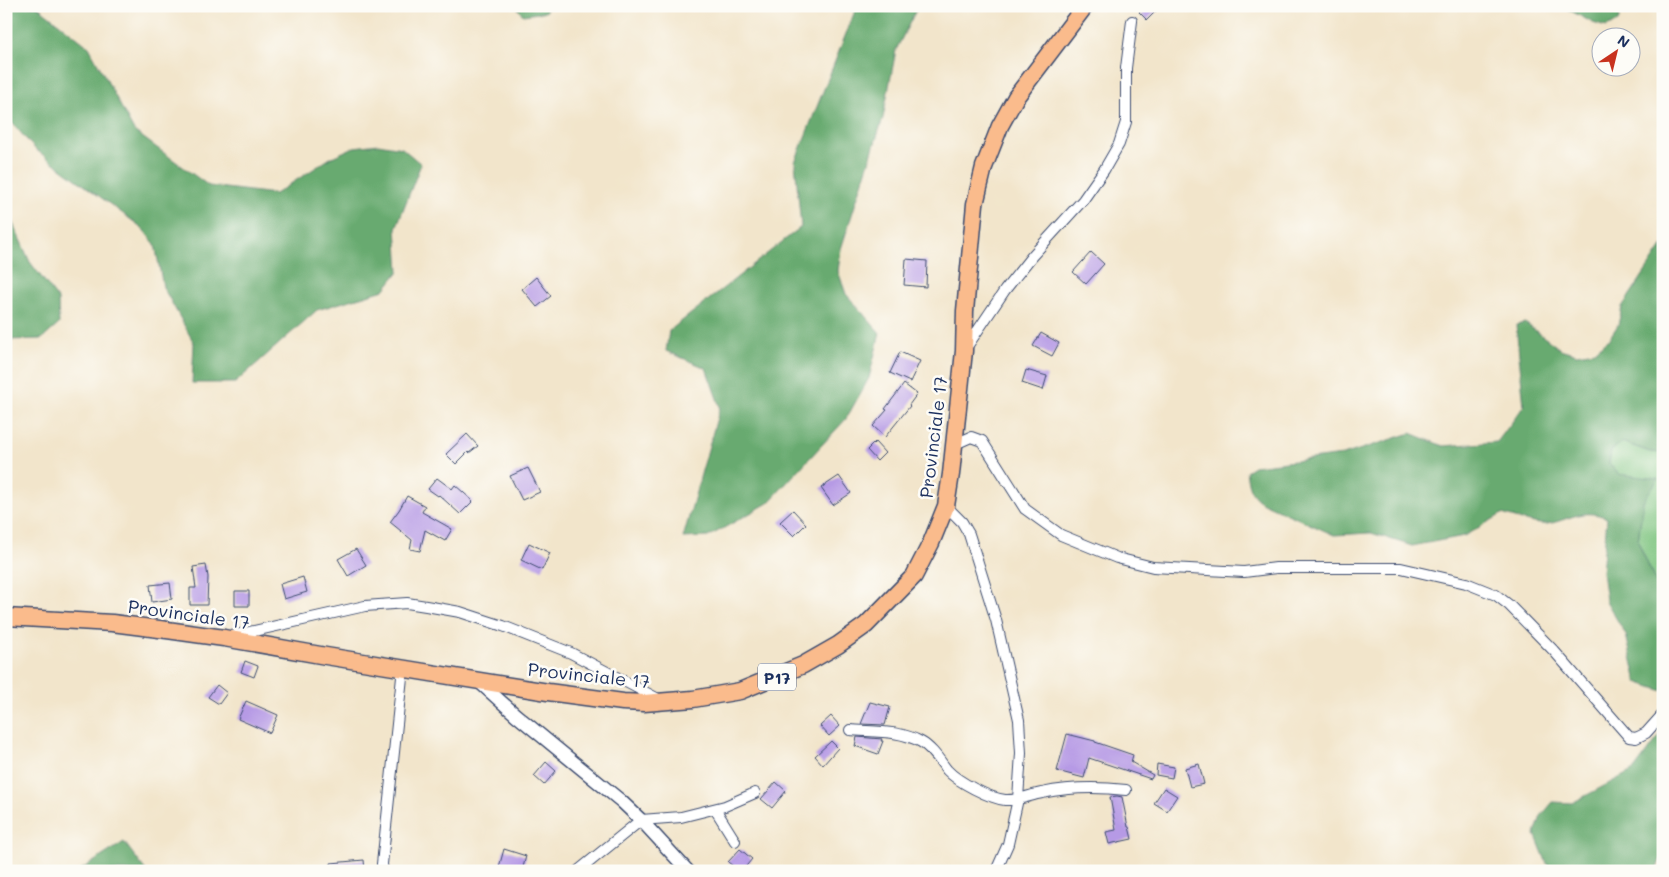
<svg xmlns="http://www.w3.org/2000/svg" width="1669" height="877" viewBox="0 0 1669 877" font-family="Mali,sans-serif">
	<style>
		.green { fill: #7fc581; stroke: #4d7a70 }
		.forest { fill: #67aa6f; stroke: #416c66 }
		.building { fill: #b69ae5 }
		.lines { fill: none; stroke-linecap: round; stroke-linejoin: round }
		.minor-casing { stroke: #3b4a6e; stroke-width: 12 }
		.tertiary-casing { stroke: #3b4a6e; stroke-width: 15 }
		.primary-casing { stroke: #3b4a6e; stroke-width: 19 }
		.minor { stroke: #fff; stroke-width: 10 }
		.tertiary { stroke: #fff; stroke-width: 12 }
		.primary { stroke: #fabb8c; stroke-width: 16 }
		.labels { text-anchor: middle; dominant-baseline: central; stroke-width: 5; stroke-linejoin: round; paint-order: stroke }
		.shield { fill: #fdfcf7; stroke: #5f6c8c; stroke-width: 1 }
		.shield-label { font-size: 16px; font-weight: bold; fill: #1b2f5e }
		.street-label { font-size: 18px; fill: #1b2f5e; stroke: #fdfcf7 }
	</style>
	<rect width="100%" height="100%" fill="#fdfcf7"/>
	<filter id="ink" filterUnits="userSpaceOnUse"><feTurbulence type="fractalNoise" baseFrequency=".02" numOctaves="2"/><feDisplacementMap in="SourceGraphic" scale="10" xChannelSelector="R" yChannelSelector="G"/><feConvolveMatrix kernelMatrix="1 2 1 2 8 2 1 2 1" color-interpolation-filters="sRGB"/></filter>
	<filter id="wash" filterUnits="userSpaceOnUse"><feTurbulence type="fractalNoise" baseFrequency=".0096" numOctaves="4" result="noise"/><feDisplacementMap in="SourceGraphic" scale="20" xChannelSelector="R" yChannelSelector="G"/><feGaussianBlur stdDeviation="1.12" result="paint"/><feColorMatrix in="noise" values="0 0 0 0 0 0 0 0 0 0 0 0 0 0 0 0 0 1.4 0 .05"/><feComposite in="paint" operator="in"/></filter>
	<g filter="url(#wash)">
		<rect width="100%" height="100%" fill="#f2e5cb"/>
		<path class="green" d="M1622,442L1650,452L1663,453V592L1654,579L1638,541L1643,501L1609,464L1611,451Z"/>
		<path class="forest" d="M6,6H37L89,47L134,131L209,186L275,194L332,157L354,147L378,144L402,148L421,164L396,228L399,271L384,290L317,310L235,383H192L194,343L163,287L155,244L141,227L35,149L6,116Z
			M516,6H548L545,12L523,15Z
			M857,6H918L896,50L883,118L841,249L838,271L846,294L880,333L869,378L846,419L768,503L708,537L683,538L720,407L706,368L666,351L669,331L801,227L795,162Z
			M1562,6H1619L1621,10L1618,22L1606,27L1593,23Z
			M6,208L30,262L58,299L59,324L42,339L6,340Z
			M1663,245V453L1650,452L1622,442L1611,451L1609,463L1618,474L1658,479L1643,501L1638,541L1654,579L1663,592V691L1637,682L1626,635L1606,601L1602,572L1607,518C1583,507 1570,520 1547,524C1539,526 1512,517 1502,514L1464,536L1412,546L1371,533L1334,535L1263,503C1250,495 1248,486 1246,471L1254,466L1343,455L1411,433L1443,446L1497,442L1524,406L1516,325L1525,323L1560,349L1577,354L1595,351L1608,340L1618,325L1622,307Z
			M1663,731V852L1656,871H1550L1535,834L1541,816L1553,802L1572,803L1634,770Z
			M124,842L146,871H79Z"/>
		<g id="blocks">
			<path class="building" d="M1145,6H1161L1147,20L1139,12Z
				M1091,252L1104,264L1086,284L1073,272Z
				M906,259L927,261L926,287L904,285Z
				M536,277L551,296L537,307L522,289Z
				M1041,333L1059,343L1052,356L1033,346Z
				M900,352L920,361L910,382L890,373Z
				M1026,370L1047,376L1043,390L1022,383Z
				M904,384L917,394L909,405L910,406L885,437L873,426L887,410L885,409Z
				M467,434L478,446L469,453L468,452L456,464L446,454Z
				M875,442L885,453L877,461L867,450Z
				M528,468L540,492L522,500L510,476Z
				M839,476L851,493L833,505L821,488Z
				M437,478L452,489L455,485L473,501L460,514L439,495L438,496L428,489Z
				M407,496L425,506L422,512L452,529L445,541L425,530L420,551L410,549L412,540L390,522L399,510Z
				M793,510L806,524L794,536L780,522Z
				M529,543L550,553L542,570L521,560Z
				M356,549L366,565L348,576L338,559Z
				M206,565L208,577L207,605H190V588H196L193,567Z
				M303,577L307,592L284,599L280,584Z
				M170,583L172,599L152,602L150,585Z
				M235,591H249V606H235Z
				M245,661L258,666L254,677L241,672Z
				M217,685L227,693L219,704L208,697Z
				M246,701L278,715L270,733L238,719Z
				M870,702L890,707L885,725L861,724Z
				M831,716L840,726L829,736L820,726Z
				M1067,734L1095,741V742L1133,755L1131,762L1153,775L1151,779L1089,758L1084,778L1057,771Z
				M857,737L882,739L881,741H883L878,754L855,746Z
				M831,741L838,748L823,765L815,756Z
				M546,762L556,771L544,785L534,776Z
				M1157,764L1174,767L1172,778L1156,775Z
				M1199,764L1204,784L1190,787L1185,768Z
				M776,782L786,791L772,808L761,799Z
				M1164,788L1177,796L1167,811L1154,803Z
				M1117,796L1122,797L1128,827H1129L1132,839L1109,844L1106,832L1116,830L1110,797Z
				M504,849L526,856L522,871H498Z
				M740,849L752,859L742,871H739L728,862Z
				M364,860L365,871H332L331,863Z"/>
		</g>
	</g>
	<g filter="url(#ink)">
		<use href="#blocks" fill-opacity="0" stroke="#3b4a6e" stroke-width="1"/>
		<g class="lines">
			<g class="minor-casing">
				<path id="minor" d="M966,348L1005,290L1032,256L1083,200L1104,170L1119,144L1126,122V68L1132,21
					M953,445L971,437L982,441L1025,509L1061,535L1117,558L1153,567L1244,572L1276,568H1401L1466,583L1496,595L1509,605L1554,651L1629,737L1636,738L1646,733L1663,714
					M946,506L962,522L969,534L996,620L1019,720L1021,753L1018,799L1008,844L996,871
					M232,636L365,606L407,603L426,606L460,612L503,626L571,653L662,701
					M850,730C874,732 900,730 921,742C932,748 940,761 947,770C958,782 989,798 1005,800C1018,801 1030,795 1042,793C1070,787 1098,787 1126,790
					M715,809L735,841
					M383,871L382,864L403,668
					M578,871L641,820L681,817L725,806L755,793"/>
			</g>
			<g class="tertiary-casing">
				<path id="tertiary" d="M477,680L516,715L621,801L641,820L688,871"/>
			</g>
			<g class="primary-casing">
				<path id="primary" d="M6,617L112,623L167,630L224,638L326,656L548,692L623,702L644,703L693,699L740,691L803,665L838,645L866,625L914,576L931,543L946,506L951,474L964,351L965,311L975,204L984,167L1000,126L1016,97L1085,6"/>
			</g>
			<use href="#minor" class="minor"/>
			<use href="#tertiary" class="tertiary"/>
			<use href="#primary" class="primary"/>
		</g>
	</g>
	<g class="labels">
		<rect class="shield" x="758" y="663.5" width="38" height="27" rx="4"/>
		<g class="shield-label">
			<text x="777" y="677">P17</text>
		</g>
		<g class="street-label">
			<text transform="translate(933 437) rotate(-83)">Provinciale 17</text>
			<text transform="translate(189 614) rotate(8)">Provinciale 17</text>
			<text transform="translate(589 675) rotate(6)">Provinciale 17</text>
		</g>
	</g>
	<rect width="1669" height="877" fill="none" stroke="#fdfcf7" stroke-width="25"/>
	<g transform="translate(1616 52) rotate(35)"><circle r="24" fill="#fdfcf7" stroke="#a3aaba"/>
	<path d="M0-4L9 19L0 12L-9 19Z" fill="#c8321e"/>
	<text y="-8" font-size="14" font-weight="bold" text-anchor="middle" fill="#1b2f5e">N</text>
	</g>
</svg>
